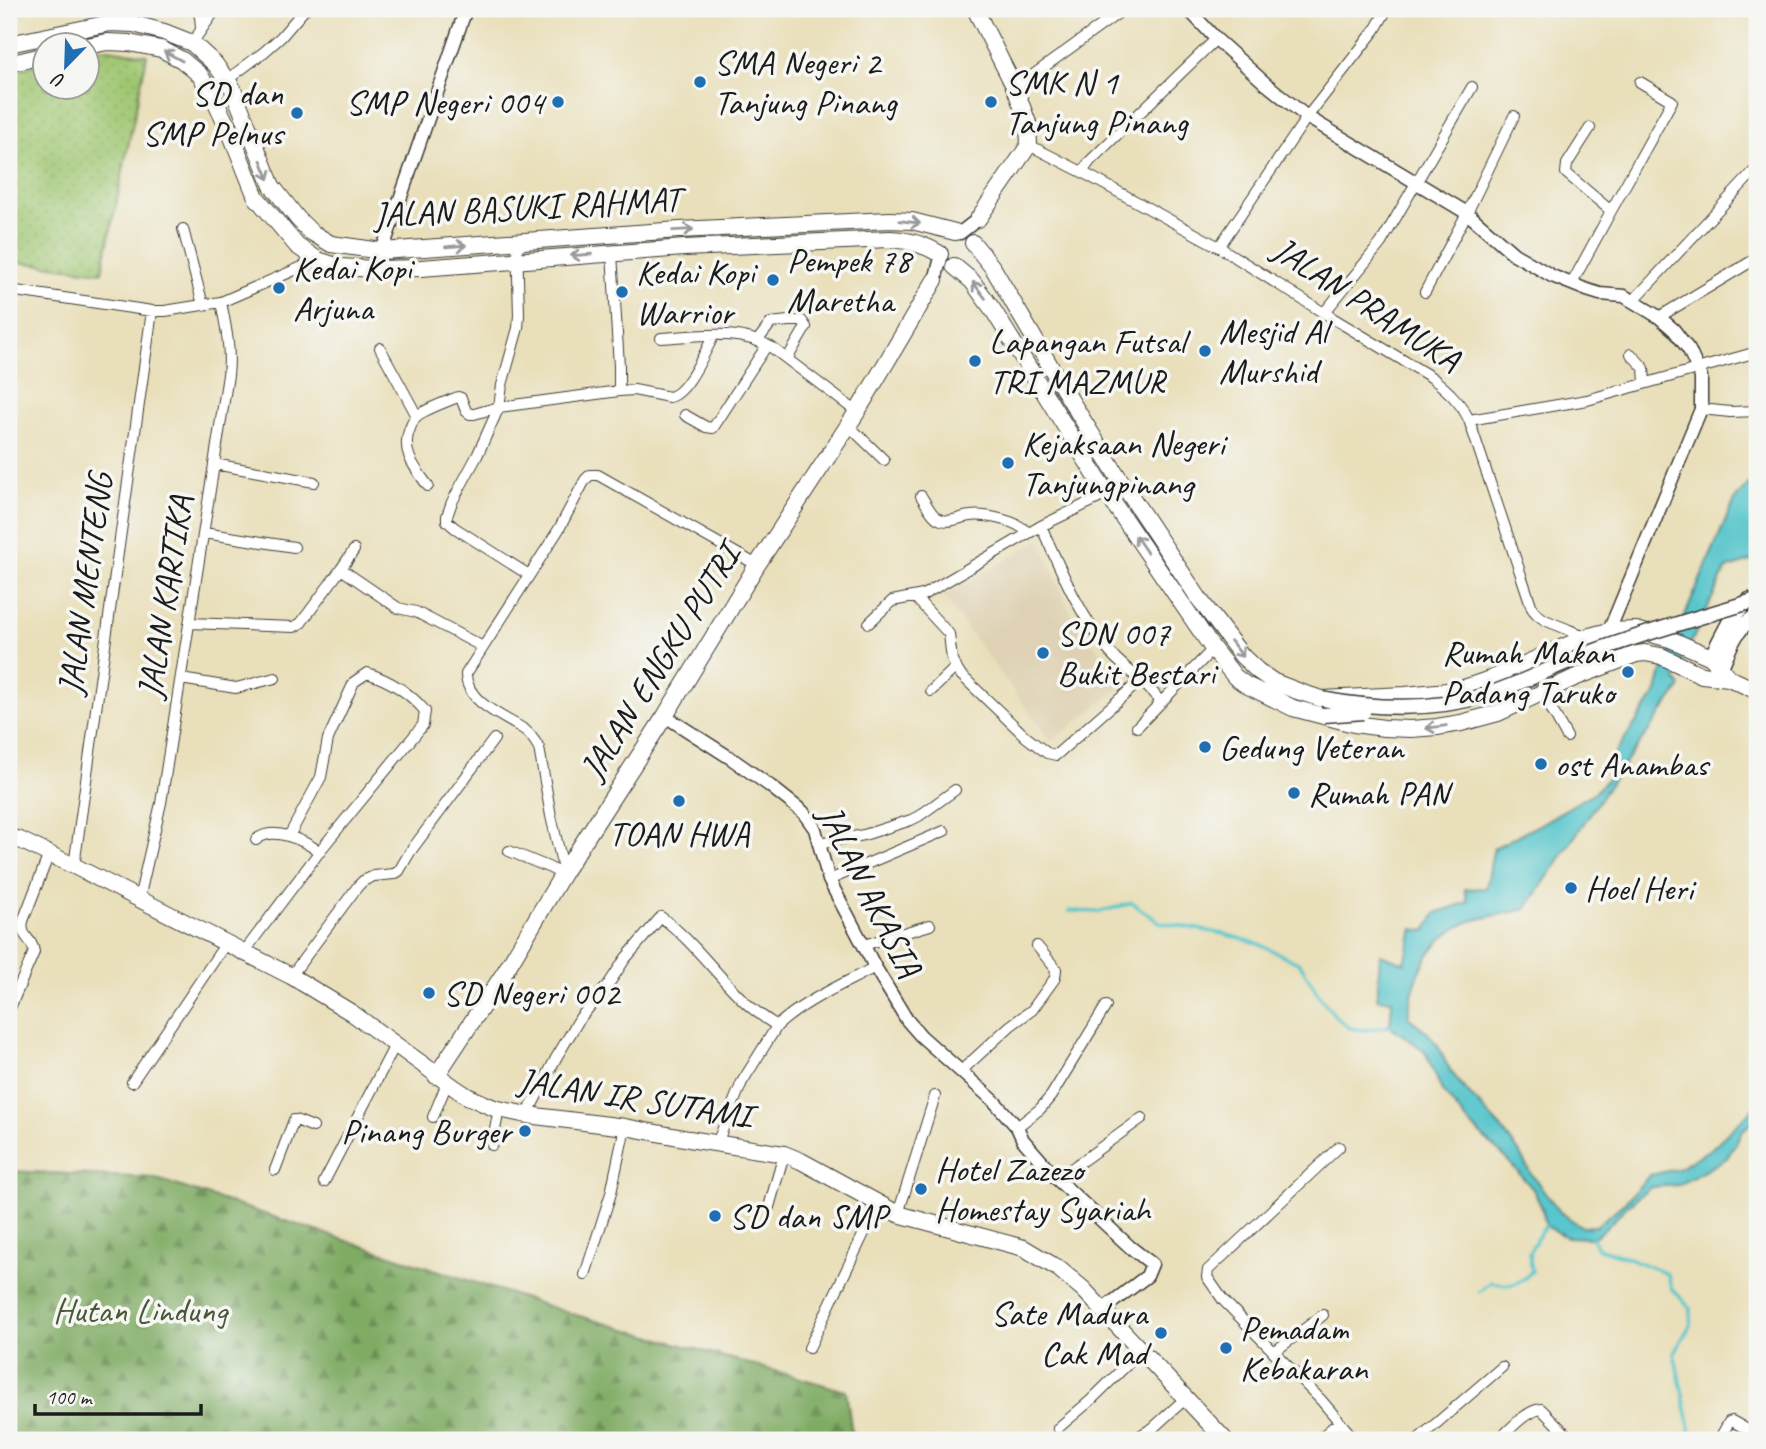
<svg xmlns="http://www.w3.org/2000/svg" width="1766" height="1449" viewBox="0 0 1766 1449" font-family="Caveat,sans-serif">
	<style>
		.built { fill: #dfd2b4 }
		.green { fill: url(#green-dots); stroke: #5e7146; stroke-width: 2 }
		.forest { fill: url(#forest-firs); stroke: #4e6440; stroke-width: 2 }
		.water { fill: #59c6cc; stroke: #3a7174; stroke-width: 2 }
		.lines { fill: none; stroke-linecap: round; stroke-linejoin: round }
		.stream { stroke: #59c6cc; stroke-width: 3.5 }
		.minor-casing { stroke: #3b3934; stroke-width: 12 }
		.tertiary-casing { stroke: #3b3934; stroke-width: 15 }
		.secondary-casing { stroke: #3b3934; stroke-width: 17 }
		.primary-casing { stroke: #3b3934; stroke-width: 18 }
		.trunk-casing { stroke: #3b3934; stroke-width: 18 }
		.minor { stroke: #fff; stroke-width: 10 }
		.tertiary { stroke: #fff; stroke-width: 12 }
		.secondary { stroke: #fff; stroke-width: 14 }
		.primary { stroke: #fff; stroke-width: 16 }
		.trunk { stroke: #fff; stroke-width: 16 }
		.secondary-bridge-casing { stroke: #3b3934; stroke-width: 17; stroke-linecap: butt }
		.secondary-bridge { stroke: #fff; stroke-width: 14 }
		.oneway { stroke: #999 }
		.poi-dot { fill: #1f6fb2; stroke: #f6f6f2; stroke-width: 2.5 }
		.labels { text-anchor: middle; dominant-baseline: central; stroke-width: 7; stroke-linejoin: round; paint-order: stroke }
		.poi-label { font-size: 35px; fill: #1c1c1c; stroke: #f6f6f2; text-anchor: start }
		.street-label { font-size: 35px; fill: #1c1c1c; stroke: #f6f6f2 }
		.park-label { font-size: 35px; fill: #4a583a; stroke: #f6f6f2 }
	</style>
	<defs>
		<pattern id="green-dots" width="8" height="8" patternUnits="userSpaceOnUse" patternTransform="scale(1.75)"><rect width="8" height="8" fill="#9fc671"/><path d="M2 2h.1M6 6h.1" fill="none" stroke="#88aa61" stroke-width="1.8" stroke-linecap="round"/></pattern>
		<pattern id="forest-firs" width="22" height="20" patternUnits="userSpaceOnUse" patternTransform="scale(1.75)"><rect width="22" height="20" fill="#7fab63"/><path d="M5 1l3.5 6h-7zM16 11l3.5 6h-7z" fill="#678a51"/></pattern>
	</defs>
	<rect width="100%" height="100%" fill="#f6f6f2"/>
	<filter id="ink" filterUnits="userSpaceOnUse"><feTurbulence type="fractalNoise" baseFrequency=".0143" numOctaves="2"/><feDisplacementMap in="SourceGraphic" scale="14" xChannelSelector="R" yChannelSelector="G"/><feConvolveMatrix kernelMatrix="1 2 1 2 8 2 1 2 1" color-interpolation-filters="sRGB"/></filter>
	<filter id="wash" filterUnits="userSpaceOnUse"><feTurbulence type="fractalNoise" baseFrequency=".00686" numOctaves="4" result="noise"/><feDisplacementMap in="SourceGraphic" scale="28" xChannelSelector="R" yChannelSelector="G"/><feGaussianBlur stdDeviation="1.57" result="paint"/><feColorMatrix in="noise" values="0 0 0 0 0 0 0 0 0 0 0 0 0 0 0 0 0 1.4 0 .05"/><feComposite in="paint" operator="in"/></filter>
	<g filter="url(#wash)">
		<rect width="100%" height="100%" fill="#e9dfba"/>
		<path class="built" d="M1040,540L1075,624L1127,682L1051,742L943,596Z"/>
		<path class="green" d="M102,48L147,55L102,272L9,261V72L45,63L46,88H88V52Z"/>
		<path class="forest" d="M9,1171L154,1178L572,1314L846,1391L853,1440H9Z"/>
		<path class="water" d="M1757,475V559L1726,569L1677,672L1676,680L1681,686L1608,787L1526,909C1506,914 1485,916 1466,923C1428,940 1413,978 1408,1017L1426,1031L1438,1046L1446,1063L1460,1084L1501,1128L1519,1152L1529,1171L1560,1212L1582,1227L1596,1226L1623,1204L1650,1175L1678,1169L1712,1148L1757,1105V1117L1743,1130L1727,1158L1679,1185L1651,1187L1628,1205L1603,1231L1592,1238L1566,1237L1546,1226L1542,1208L1533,1189L1503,1155L1490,1144L1467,1121L1442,1091L1425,1051L1390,1026L1392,1000L1377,999L1380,954L1405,963L1413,929L1426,931L1436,913L1468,902L1465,889L1486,888C1490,875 1490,861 1494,848L1537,826L1595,792L1614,772L1608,763L1657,692L1663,667L1727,517L1736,498Z"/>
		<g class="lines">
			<path class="stream" d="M1069,911L1099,912L1132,903L1159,922L1224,934L1257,943L1300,964L1321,998L1336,1017L1349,1028L1364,1030L1390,1026
				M1592,1238L1597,1248L1629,1258L1667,1274L1672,1289L1691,1308V1324L1674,1353L1691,1433L1686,1440
				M1479,1292L1491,1282C1511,1287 1518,1286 1532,1271L1529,1253L1540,1233L1546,1226"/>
		</g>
	</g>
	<g filter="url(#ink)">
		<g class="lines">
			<g class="minor-casing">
				<path id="minor" d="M196,9L200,16L201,28
					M192,43L216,9
					M227,80L264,52L281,37L305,9
					M1015,88L1124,9
					M1590,128L1567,164L1566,173L1611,211
					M1029,145L1082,172L1219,247L1324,313L1431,377C1446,389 1461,402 1469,420L1532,608C1541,622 1555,623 1569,630C1575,632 1579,636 1586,637
					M1082,172L1090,161L1216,39
					M183,229L203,305
					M517,241L519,315L518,328L502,385L499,407L477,456L452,502L447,516V521L455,528L529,575
					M1219,247L1307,117L1375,30L1387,9
					M612,253L619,366V391
					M1572,283L1611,211L1672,101L1640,82
					M9,290L152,311H165L221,302L318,260
					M1425,292L1467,213L1514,116
					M1634,300L1757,168
					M1324,313L1381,243L1472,87
					M1659,317L1757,258
					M661,338C698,336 737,328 771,347L857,412
					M758,340L771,323L788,321H802L806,327L787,359
					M380,348L417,416
					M1631,354L1644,368L1645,383
					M1701,409L1730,412L1757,411
					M685,415L706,427L713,428L767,345
					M1469,420L1587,400L1757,352
					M848,425L884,460
					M214,464L314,482
					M428,486C416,469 401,453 409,431C411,426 413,419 417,416C424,410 448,401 458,397L461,398L466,411L470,414H474L499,407L619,391L634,390L669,397C687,395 705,351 714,335
					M921,496C926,503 930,513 937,518C948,525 959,517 970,516C985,514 1019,521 1028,533
					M1041,526C1060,568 1078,612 1107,649C1122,668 1148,682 1160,702
					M204,533L294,547
					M341,569L354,550
					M915,597L949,634L952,660L959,673L1026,737L1047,753L1056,755L1140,681
					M189,623L294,627L301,623L341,569L398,608L416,612L483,647
					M869,623L892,601L923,595L1041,526L1107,494
					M181,679L236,688L275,678
					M931,691L956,667
					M1542,692L1567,737
					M1137,727L1213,649
					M256,840C273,825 305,841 320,852
					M819,843L864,835L911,820L919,816L955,790
					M509,851L548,867L562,874
					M74,866L152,311
					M564,872L551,816L539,748C535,741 531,735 525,730C505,717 466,703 466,674L559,529L585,480L590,475H598L757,565
					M829,880L944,831
					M139,899L161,803L228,375C231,350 226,327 221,302
					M864,945L930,925
					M244,952L323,847L423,725L425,711C410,693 389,680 367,673L354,682L328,739L321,777L289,836
					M291,976L358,886L363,881L374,876L394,874L399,871L410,852L494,739
					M9,1010L34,952C32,936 20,939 23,921L49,854
					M961,1071L1010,1026L1032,1010L1055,978L1056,969L1037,946
					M132,1082L226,943
					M527,1115L556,1058L580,1018L608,985L625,959L661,917C692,940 714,972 742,999C752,1010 765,1018 777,1026C805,1000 842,985 875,967
					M433,1117L447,1083
					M1017,1127L1040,1109L1051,1096L1106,1006
					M717,1143L742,1082L777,1026
					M492,1145L499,1109
					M1339,1147L1208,1270L1207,1277L1223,1300L1321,1400L1355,1440
					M275,1170L294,1120H296L313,1127
					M1057,1179L1142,1118
					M324,1182L395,1045
					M769,1207L784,1154
					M898,1214L935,1096
					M585,1275L611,1193L625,1127
					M809,1348L878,1204
					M1274,1352L1323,1315
					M1058,1428L1090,1401L1141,1351
					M1134,1439L1153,1428L1186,1398
					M1318,1440L1339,1422
					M1417,1440L1502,1367
					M1498,1440C1510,1430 1525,1411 1541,1409L1567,1435
					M1719,1440L1729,1422L1732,1421L1757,1435"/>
			</g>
			<g class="tertiary-casing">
				<path id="tertiary" d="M1188,9L1216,39L1265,83L1307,117L1467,213L1514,254L1552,276L1587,290L1600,294L1624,296L1659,317L1674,330L1689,350L1701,377V409L1609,631
					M960,233L978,219
					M382,251L466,9
					M935,280L941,258
					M665,716L732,759L770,786L803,812L815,829L829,880L875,967L907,1020L921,1036L993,1100L1017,1127L1023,1140L1057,1179L1130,1247L1152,1264L1147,1276L1102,1310"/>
			</g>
			<g class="secondary-casing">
				<path id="secondary" d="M1711,657L1731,619L1749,600
					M1721,667C1730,647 1736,626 1757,616"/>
			</g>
			<g class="primary-casing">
				<path id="primary" d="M975,9L1015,88L1028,123L1029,145L978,219
					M9,837L20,840L74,866L291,976L352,1013L455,1088L467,1096L494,1108L527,1115L625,1127L689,1139L784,1154L801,1161L898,1214L1024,1248L1059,1269L1083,1289L1225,1440
					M436,1076L503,975L564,872L665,716L757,565L857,412L935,280"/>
			</g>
			<g class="trunk-casing">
				<path id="trunk" d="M9,44L110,23L134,24L164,32L192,43L215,64L232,87L272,186L298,219L311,232L331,244L382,251L679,230L890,220L912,221L955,232
					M87,46L107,42L129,43L161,49L182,60L200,75L214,98L230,132L256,197L297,246L318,260L340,267L374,269L421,268L684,248L890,239C909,240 924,244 940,254
					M9,64L46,55
					M973,243L993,268L1063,388L1120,480L1200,600L1242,656L1258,671L1274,682L1300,692L1322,699L1405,695L1458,690L1493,678L1586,637L1609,631L1636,630L1670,639L1711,657L1729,678
					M954,266L972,281L993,310L1107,494L1213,649L1235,677L1246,685L1293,708L1354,724L1384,728L1411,729L1437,727L1461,723L1498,713L1574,678L1636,654L1645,653L1661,656L1702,675L1729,678L1757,691"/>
			</g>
			<use href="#minor" class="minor"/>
			<use href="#tertiary" class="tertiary"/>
			<use href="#secondary" class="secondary"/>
			<use href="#primary" class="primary"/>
			<use href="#trunk" class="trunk"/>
			<g class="secondary-bridge-casing">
				<path id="secondary-bridge" d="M1322,699C1374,709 1434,711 1486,695C1523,683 1558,664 1595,651C1648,632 1703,616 1757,600
					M1324,715L1363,712"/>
			</g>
			<use href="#secondary-bridge" class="secondary-bridge"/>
		</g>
		<defs><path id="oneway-shaft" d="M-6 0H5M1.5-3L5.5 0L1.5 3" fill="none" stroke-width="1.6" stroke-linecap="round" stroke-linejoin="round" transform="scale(1.75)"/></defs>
		<g class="oneway">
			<use href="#oneway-shaft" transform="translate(173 56) rotate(-151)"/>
			<use href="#oneway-shaft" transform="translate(265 170) rotate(68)"/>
			<use href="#oneway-shaft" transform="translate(910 222) rotate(8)"/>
			<use href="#oneway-shaft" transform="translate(683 230) rotate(-3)"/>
			<use href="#oneway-shaft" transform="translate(456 246) rotate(-5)"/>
			<use href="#oneway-shaft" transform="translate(581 255) rotate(176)"/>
			<use href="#oneway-shaft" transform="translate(979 290) rotate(-128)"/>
			<use href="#oneway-shaft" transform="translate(1141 544) rotate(-124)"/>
			<use href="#oneway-shaft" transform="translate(1237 649) rotate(52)"/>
			<use href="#oneway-shaft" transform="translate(1436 727) rotate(173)"/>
		</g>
	</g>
	<g class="poi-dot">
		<circle cx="700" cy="82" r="7"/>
		<circle cx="558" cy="102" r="7"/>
		<circle cx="991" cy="102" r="7"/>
		<circle cx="297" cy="113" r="7"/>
		<circle cx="773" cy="280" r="7"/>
		<circle cx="279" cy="288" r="7"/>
		<circle cx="622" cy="292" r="7"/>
		<circle cx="1205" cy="351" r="7"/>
		<circle cx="975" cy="361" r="7"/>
		<circle cx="1008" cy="463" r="7"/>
		<circle cx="1043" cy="653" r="7"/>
		<circle cx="1628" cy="672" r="7"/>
		<circle cx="1205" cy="747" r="7"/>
		<circle cx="1541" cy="764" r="7"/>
		<circle cx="1294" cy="793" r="7"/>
		<circle cx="679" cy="801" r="7"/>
		<circle cx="1571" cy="888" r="7"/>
		<circle cx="429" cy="993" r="7"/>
		<circle cx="525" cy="1131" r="7"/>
		<circle cx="921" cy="1189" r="7"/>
		<circle cx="715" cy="1216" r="7"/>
		<circle cx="1161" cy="1333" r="7"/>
		<circle cx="1226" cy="1348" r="7"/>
	</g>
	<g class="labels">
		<g class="poi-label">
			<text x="714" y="62">SMA Negeri 2<tspan x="714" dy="40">Tanjung Pinang</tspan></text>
			<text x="1005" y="82">SMK N 1<tspan x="1005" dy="40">Tanjung Pinang</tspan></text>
			<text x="283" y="93" text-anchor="end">SD dan<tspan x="283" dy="40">SMP Pelnus</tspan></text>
			<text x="544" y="102" text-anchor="end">SMP Negeri 004</text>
			<text x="787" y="260">Pempek 78<tspan x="787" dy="40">Maretha</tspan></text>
			<text x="293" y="268">Kedai Kopi<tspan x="293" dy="40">Arjuna</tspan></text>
			<text x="636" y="272">Kedai Kopi<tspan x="636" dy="40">Warrior</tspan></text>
			<text x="1219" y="331">Mesjid Al<tspan x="1219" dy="40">Murshid</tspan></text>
			<text x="989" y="341">Lapangan Futsal<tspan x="989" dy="40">TRI MAZMUR</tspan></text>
			<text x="1022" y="443">Kejaksaan Negeri<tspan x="1022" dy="40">Tanjungpinang</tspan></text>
			<text x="1057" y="633">SDN 007<tspan x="1057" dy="40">Bukit Bestari</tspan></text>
			<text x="1614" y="652" text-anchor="end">Rumah Makan<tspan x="1614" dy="40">Padang Taruko</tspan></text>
			<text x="1219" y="747">Gedung Veteran</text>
			<text x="1555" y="764">ost Anambas</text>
			<text x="1308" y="793">Rumah PAN</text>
			<text x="679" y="833" text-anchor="middle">TOAN HWA</text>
			<text x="1585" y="888">Hoel Heri</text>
			<text x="443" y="993">SD Negeri 002</text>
			<text x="511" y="1131" text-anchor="end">Pinang Burger</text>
			<text x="935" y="1169">Hotel Zazezo<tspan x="935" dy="40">Homestay Syariah</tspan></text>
			<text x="729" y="1216">SD dan SMP</text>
			<text x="1147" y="1313" text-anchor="end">Sate Madura<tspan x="1147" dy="40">Cak Mad</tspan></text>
			<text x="1240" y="1328">Pemadam<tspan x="1240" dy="40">Kebakaran</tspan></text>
		</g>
		<g class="street-label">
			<text transform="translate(527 207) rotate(-3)">JALAN BASUKI RAHMAT</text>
			<text transform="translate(1367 304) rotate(33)">JALAN PRAMUKA</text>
			<text transform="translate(85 584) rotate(-82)">JALAN MENTENG</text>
			<text transform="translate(165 597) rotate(-81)">JALAN KARTIKA</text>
			<text transform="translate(660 662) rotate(-58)">JALAN ENGKU PUTRI</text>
			<text transform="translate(870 891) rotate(63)">JALAN AKASIA</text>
			<text transform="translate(635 1098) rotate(9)">JALAN IR SUTAMI</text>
		</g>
		<g class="park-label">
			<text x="140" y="1310">Hutan Lindung</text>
		</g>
	</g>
	<rect width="1766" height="1449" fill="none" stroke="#f6f6f2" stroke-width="35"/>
	<g transform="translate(66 66) rotate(203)"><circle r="33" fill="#f6f6f2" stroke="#9f9f9c" stroke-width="2"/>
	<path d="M0-5L12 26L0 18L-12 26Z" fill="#1f6fb2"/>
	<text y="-10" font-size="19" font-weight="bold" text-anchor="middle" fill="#1c1c1c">U</text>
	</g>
	<path d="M35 1404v10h166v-10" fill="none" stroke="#1c1c1c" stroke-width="3.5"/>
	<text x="46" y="1404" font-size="21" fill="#1c1c1c" stroke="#f6f6f2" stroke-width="5" paint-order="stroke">100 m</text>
</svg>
